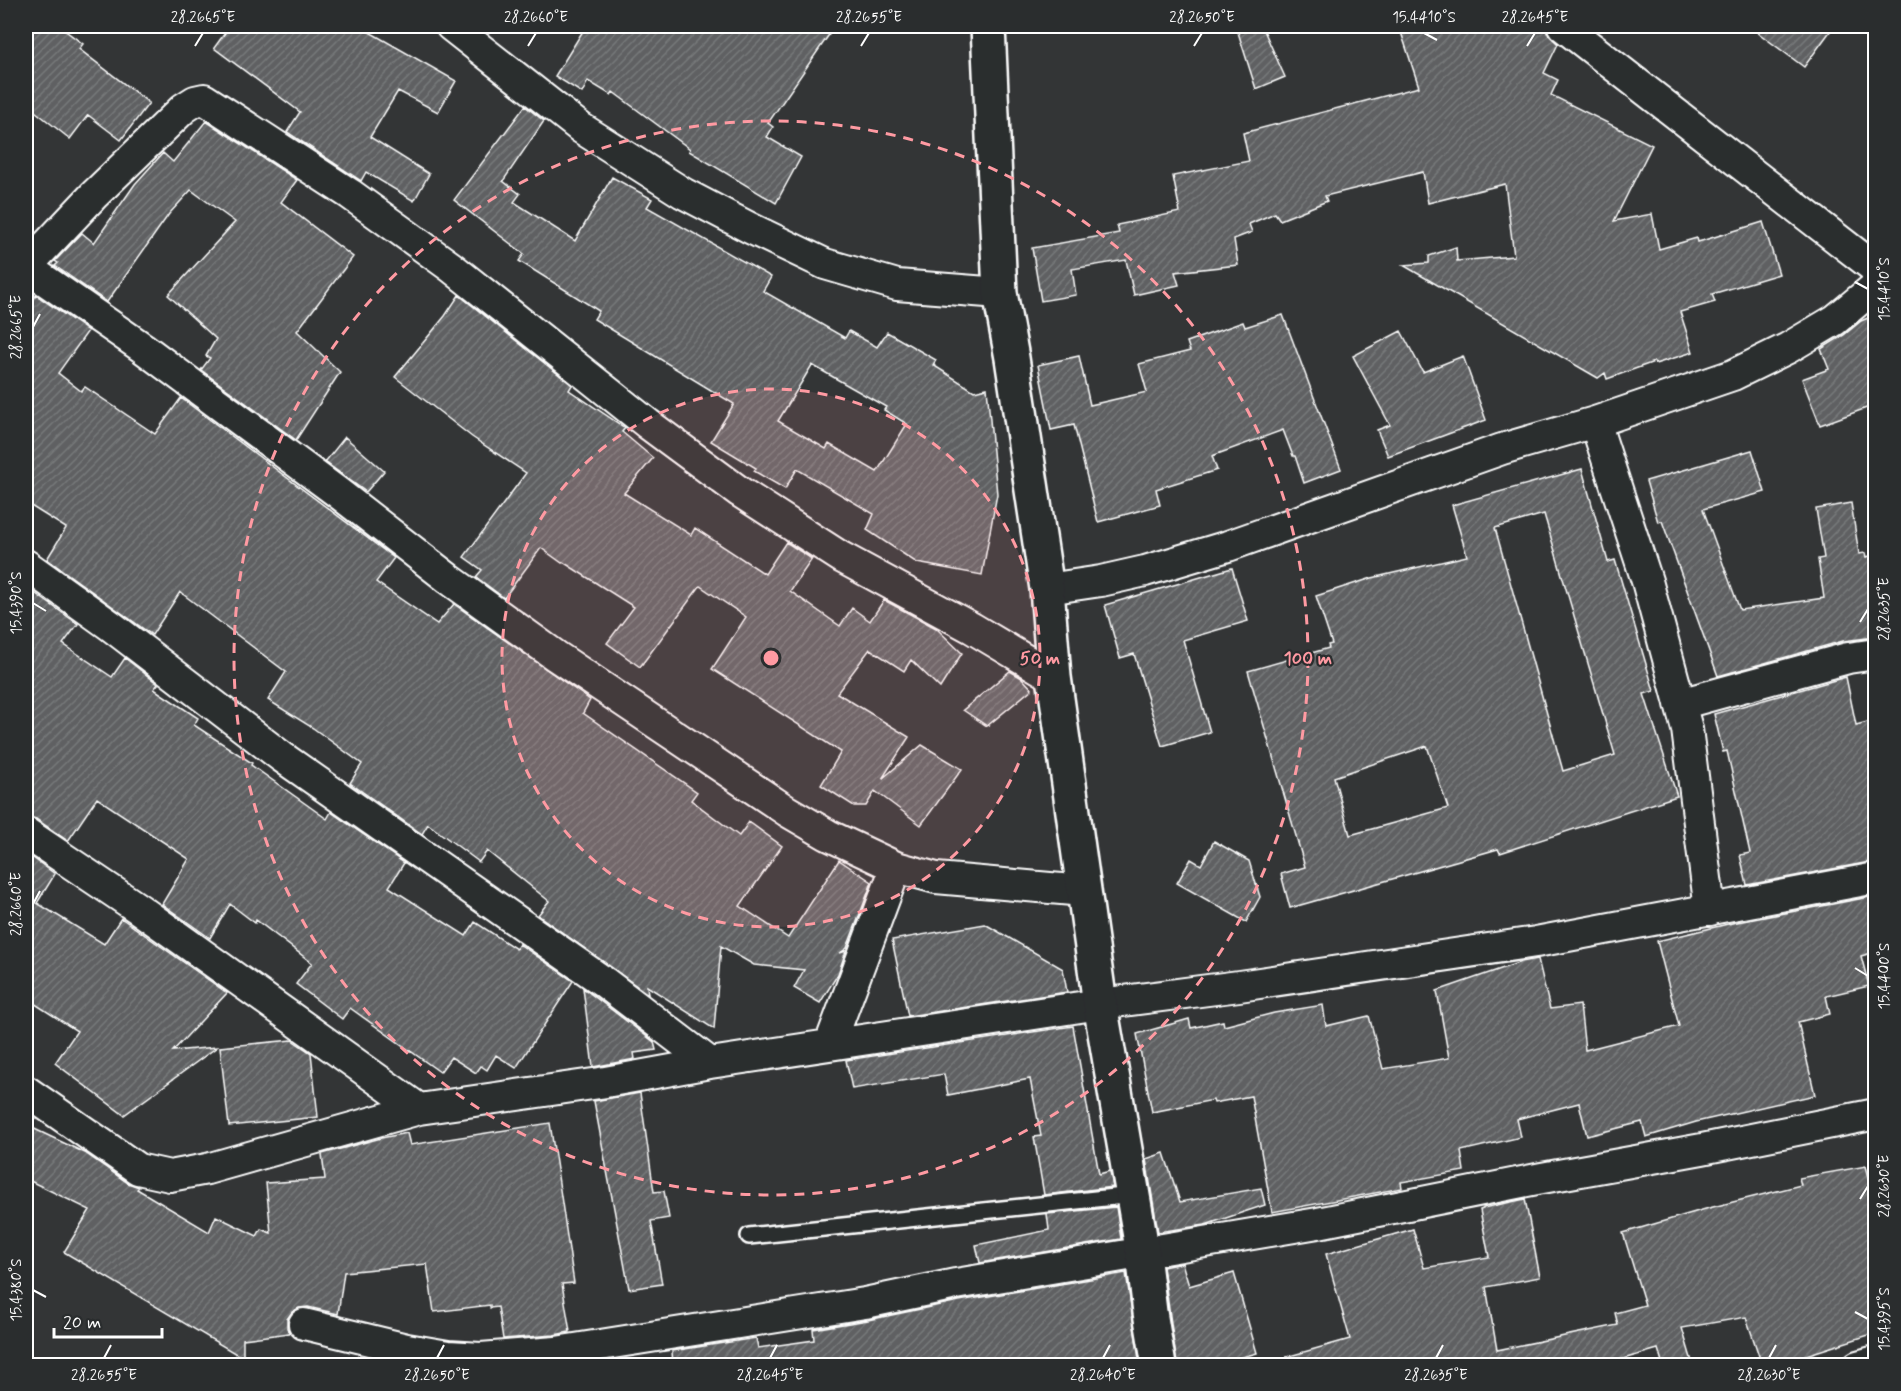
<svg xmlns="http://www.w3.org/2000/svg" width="1901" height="1391" viewBox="0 0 1901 1391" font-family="Mynerve,sans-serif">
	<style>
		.building { fill: url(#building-hatch); stroke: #fff; stroke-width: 1.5; fill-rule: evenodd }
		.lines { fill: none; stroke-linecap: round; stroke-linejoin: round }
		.lane-casing { stroke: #fff; stroke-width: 20 }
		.street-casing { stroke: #fff; stroke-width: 34 }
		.secondary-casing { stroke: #fff; stroke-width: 38 }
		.lane { stroke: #2a2d2e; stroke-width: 15 }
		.street { stroke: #2a2d2e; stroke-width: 30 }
		.secondary { stroke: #2a2d2e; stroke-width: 33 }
		.ticks { fill: none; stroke: #fff; stroke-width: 2 }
		.ring { fill: none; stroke: #ff9aa2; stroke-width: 3; stroke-dasharray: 10 8 }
		.centre { fill: #ff9aa2; stroke: #2a2d2e; stroke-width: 3 }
		.ring-label { font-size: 18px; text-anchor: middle; font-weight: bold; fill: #ff9aa2; stroke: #2a2d2e; stroke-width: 4.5; stroke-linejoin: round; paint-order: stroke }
		.neatline { fill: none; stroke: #fff; stroke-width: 2 }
		.ticks-label { font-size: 15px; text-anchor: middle; fill: #fff }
	</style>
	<defs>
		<pattern id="building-hatch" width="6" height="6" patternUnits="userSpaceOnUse" patternTransform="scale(1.5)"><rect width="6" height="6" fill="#5f6162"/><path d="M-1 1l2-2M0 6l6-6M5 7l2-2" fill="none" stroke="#77797a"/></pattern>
	</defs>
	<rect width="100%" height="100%" fill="#333536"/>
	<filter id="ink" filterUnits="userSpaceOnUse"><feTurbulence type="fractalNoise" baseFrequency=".0167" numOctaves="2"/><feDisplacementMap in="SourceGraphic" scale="12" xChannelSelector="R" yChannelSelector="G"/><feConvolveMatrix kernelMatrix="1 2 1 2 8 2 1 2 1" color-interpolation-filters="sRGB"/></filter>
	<g filter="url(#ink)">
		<path class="building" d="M26,26H59L83,44L79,49L149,103L121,140L88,115L70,139L26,104Z
			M230,26H359L456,81L438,112L398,91L370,137L429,174L414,201L366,172L361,181L287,132L300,112L214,48Z
			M586,26H835L768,123L773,127L767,137L801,157L776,203L689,151L690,149L613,92L611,95L588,81L582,93L555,76Z
			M1236,26H1262L1285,77L1256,89Z
			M1399,26H1546L1547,33L1558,44L1544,73L1558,80L1551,95L1652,145L1614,221L1652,214L1659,249L1697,238L1698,242L1763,222L1779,274L1712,294L1715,302L1680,312L1693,352L1655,364L1654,362L1607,379L1605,373L1598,378L1403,265L1429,263V256L1456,247L1457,261L1514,256L1505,184L1428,203L1423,172L1325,196L1327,201L1280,220L1275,213L1249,224L1252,232L1234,239L1238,265L1175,272L1179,285L1134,295L1126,260L1072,269L1076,295L1041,301L1032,248L1119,233L1117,225L1180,212L1173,176L1249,161L1243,133L1419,87Z
			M1749,26H1834L1804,67Z
			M525,106L544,121L503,181L520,194L514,202L575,241L612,177L652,199L647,207L771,277L763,291L845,338L849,331L877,347L887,332L936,360L933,365L974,391L987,388L997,494L982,575L917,563L867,530L874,514L797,469L785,489L754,471L756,468L711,441L734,404L594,319L599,311L519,261L524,254L454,200ZM812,365L886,407L884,410L907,424L877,472L829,444L826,449L778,421Z
			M206,121L297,180L281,202L353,257L297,331L340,372L296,440L201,370L210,358L206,356L216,339L168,295L235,222L191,190L169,214L107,302L55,266L58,263L55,261L82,233L94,243L135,184L163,153L173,162Z
			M36,295L88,331L58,373L81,391L85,387L155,434L181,398L394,558L376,582L437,624L454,604L590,700L583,713L697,792L691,800L739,836L749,822L782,846L740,906L788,938L839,860L872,882L847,948L840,953L846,951L838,974L820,1003L794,988L804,970L754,965L721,946L714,1029L647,986L648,994L538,915L549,901L487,851L479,862L428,824L422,834L350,783L362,764L313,728L268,700L286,672L180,592L152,635L47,559L66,528L26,503V312Z
			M459,295L572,385L569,390L625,428L622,432L653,458L624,493L691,535L695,528L765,574L786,542L812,559L790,591L840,626L852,608L870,621L884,600L936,628L962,653L940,688L911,660L904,671L870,649L837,693L909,737L882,779L922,745L962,769L921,825L875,791L866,806H854L821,785L841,752L712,669L746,617L700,586L640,667L607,643L634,607L563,562L562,563L541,548L504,598L476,577L482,570L464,557L526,473L472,437L395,377L445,316Z
			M1283,315L1341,469L1304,483L1295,456H1293L1283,430L1212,456L1217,470L1156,489L1160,505L1098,522L1074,425L1051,430L1038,365L1079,356L1090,405L1147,392L1139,364L1190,351L1187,342L1243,322L1245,327Z
			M1875,315V405L1820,425L1802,379L1829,369L1821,349L1844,335L1861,321Z
			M1401,331L1423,372L1463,356L1486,420L1388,456L1377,430L1390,425L1353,356Z
			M345,437L384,471L366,492L325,462Z
			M1752,450L1765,492L1703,509L1740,610L1824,598L1818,559L1824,558L1816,509L1851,503L1859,554L1865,553L1866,557L1875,555V637L1843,641L1718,676L1662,521L1658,522L1646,481Z
			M1582,469L1608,562L1615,560L1654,691L1644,694L1677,796L1500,853L1498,849L1290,908L1281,874L1305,867L1248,671L1329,648L1328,645L1332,644L1316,596L1372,578L1467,556L1452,505ZM1544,514L1615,755L1563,771L1495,528ZM1427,746L1448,808L1350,835L1334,777Z
			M1232,568L1248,621L1183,640L1210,732L1162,746L1134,654L1120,658L1105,605Z
			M29,589L78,624L63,644L112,677L125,658L158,684L154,689L198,718L194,725L252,763L251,765L327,819L331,812L404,863L389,887L466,936L475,922L516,949L519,944L573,981L516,1068L496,1055L487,1070L481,1066L476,1073L451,1057L440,1072L350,1008L342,1019L296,984L312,963L256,920L255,923L230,904L210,938L162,904L189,859L97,798L68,841L36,819L26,816V595Z
			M1010,671L1022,678L1032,689L987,726L963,710Z
			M1846,677L1856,725L1875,720V861L1747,885L1740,855L1750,853L1727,751L1723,752L1714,714Z
			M1214,841L1249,861L1260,897L1246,922L1177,883L1191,859L1201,865Z
			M26,853L55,874L37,903L104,944L121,918L227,993L173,1051L217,1047L124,1115L55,1063L77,1031L26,998Z
			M1875,896V952L1861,956L1869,986L1826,996L1830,1014L1798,1022L1815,1095L1696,1122L1646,1137L1642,1122L1587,1136L1579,1103L1517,1119L1521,1137L1461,1151L1464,1171L1401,1182L1402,1188L1272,1212L1251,1096L1214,1103L1213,1100L1152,1112L1137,1034L1189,1019L1191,1028L1223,1021L1224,1026L1274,1013L1323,1005L1326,1026L1369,1016L1383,1069L1449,1058L1437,991L1521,962L1538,959L1550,1009L1580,1005L1585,1050L1679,1026L1657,941L1732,923Z
			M985,924L1063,969L1067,992L908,1016L892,940Z
			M583,988L654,1042L656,1050L634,1053L635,1059L593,1067Z
			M1073,1026L1099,1174L1110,1171L1113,1187L1044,1195L1034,1137L1041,1136L1030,1079L948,1095L944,1074L852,1089L846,1060Z
			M292,1040L311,1053L318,1117L229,1126L220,1047Z
			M640,1093L654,1192L664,1191L669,1218L651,1221L662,1284L629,1289L594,1101Z
			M550,1123L574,1283L562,1284L570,1332L554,1335L503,1339L498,1307L490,1308V1305L434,1312L427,1264L344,1272L338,1314L308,1307L299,1308L292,1312L287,1319V1328L290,1333L243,1339V1358L64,1252L90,1210L26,1179V1125L85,1153L128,1183L139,1187L137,1189L209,1232L216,1216L257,1236L261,1229L271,1233L266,1183L325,1179L322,1154L381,1138L407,1133L410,1145Z
			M1164,1153L1180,1202L1261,1188L1265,1205L1205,1225L1158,1232L1146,1159Z
			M1866,1166L1875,1199V1333L1775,1365H1762L1746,1317L1682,1328L1693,1365H1663L1658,1349L1602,1365H1287L1286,1357L1350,1339L1326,1254L1413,1229L1424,1268L1489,1257L1480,1210L1483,1209V1208L1525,1199L1540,1277L1486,1287L1497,1350L1618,1325L1615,1313L1645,1305L1623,1233L1709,1208L1801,1185L1799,1178Z
			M1116,1207L1121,1239L980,1263L976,1245L1049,1230L1047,1214Z
			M1182,1263L1189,1286L1234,1273L1257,1353L1214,1365H1177L1163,1267Z
			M1126,1273L1140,1365H673L672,1351L756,1338L758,1348L814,1340L813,1329L868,1320L959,1301Z"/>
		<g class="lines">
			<g class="lane-casing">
				<path id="lane" d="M749,1236L1133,1195"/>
			</g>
			<g class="street-casing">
				<path id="street" d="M451,26L581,128L683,193L750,228L825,264L897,285L1000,293
					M1563,26L1876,269
					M26,267L94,195L184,108L195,101L204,99L350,194L451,267L648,424L740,492L841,557L972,628L1054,677
					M26,267L143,348L337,492L449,579L556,656L787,811L828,835L896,867L936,878L1084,891
					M1595,422L1647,581L1687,729L1710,910
					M26,565L111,626L282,757L604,982L710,1063
					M1047,589L1101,581L1145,571L1228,546L1502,449L1595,422L1733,375L1788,348L1835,320L1876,286
					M1680,704L1848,658L1876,654
					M26,833L139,909L419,1109
					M830,1044L896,867
					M26,1091L138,1169L170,1176L207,1169L419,1109L600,1083L710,1063L1100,1004L1239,986L1536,942L1876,878
					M304,1324L407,1349L448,1356L481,1358L556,1352L865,1303L956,1284L1318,1223L1542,1178L1702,1149L1876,1114
					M1858,1366L1876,1361"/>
			</g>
			<g class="secondary-casing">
				<path id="secondary" d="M988,26L1000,293L1012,358L1047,589L1054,677L1100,1004L1143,1254L1150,1312L1159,1366"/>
			</g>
			<use href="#lane" class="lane"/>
			<use href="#street" class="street"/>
			<use href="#secondary" class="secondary"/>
		</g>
	</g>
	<path class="ticks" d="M1424,33L1437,40M195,46L203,33M528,46L536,33M861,46L869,33M1194,46L1202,33M1527,46L1535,33M1855,282L1868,289M33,327L40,314M33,603L46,611M1860,622L1868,609M33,904L40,891M1855,968L1868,976M1860,1199L1868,1186M33,1290L46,1297M1855,1312L1868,1319M104,1358L111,1345M437,1358L444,1345M770,1358L777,1345M1103,1358L1110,1345M1436,1358L1443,1345M1769,1358L1776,1345"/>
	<circle cx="771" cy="658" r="269" fill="#ff9aa2" fill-opacity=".12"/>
	<g class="ring">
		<circle cx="771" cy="658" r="269"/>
		<circle cx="771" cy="658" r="537"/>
	</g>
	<circle cx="771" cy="658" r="9" class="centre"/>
	<g class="ring-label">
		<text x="1040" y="664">50 m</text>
		<text x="1308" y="664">100 m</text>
	</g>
	<rect width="1901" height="1391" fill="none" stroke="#2a2d2e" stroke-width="66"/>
	<path d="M54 1328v9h108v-9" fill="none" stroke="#ffffff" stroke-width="3"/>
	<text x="63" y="1328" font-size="18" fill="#ffffff" stroke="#2a2d2e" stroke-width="4.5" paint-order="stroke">20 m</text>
	<rect x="33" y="33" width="1835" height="1325" class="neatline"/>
	<g class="ticks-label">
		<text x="203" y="22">28.2665°E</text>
		<text x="536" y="22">28.2660°E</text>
		<text x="869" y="22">28.2655°E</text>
		<text x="1202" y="22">28.2650°E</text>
		<text x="1424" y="22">15.4410°S</text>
		<text x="1535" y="22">28.2645°E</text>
		<text transform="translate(1884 289) rotate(-90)" y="5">15.4410°S</text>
		<text transform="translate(16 327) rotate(-90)" y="5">28.2665°E</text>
		<text transform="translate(16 603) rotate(-90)" y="5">15.4390°S</text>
		<text transform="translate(1884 609) rotate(-90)" y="5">28.2635°E</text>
		<text transform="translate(16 904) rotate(-90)" y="5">28.2660°E</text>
		<text transform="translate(1884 976) rotate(-90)" y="5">15.4400°S</text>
		<text transform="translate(1884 1186) rotate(-90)" y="5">28.2630°E</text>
		<text transform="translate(16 1290) rotate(-90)" y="5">15.4380°S</text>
		<text transform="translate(1884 1319) rotate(-90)" y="5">15.4395°S</text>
		<text x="104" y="1380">28.2655°E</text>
		<text x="437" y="1380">28.2650°E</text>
		<text x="770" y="1380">28.2645°E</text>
		<text x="1103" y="1380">28.2640°E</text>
		<text x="1436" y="1380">28.2635°E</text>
		<text x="1769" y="1380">28.2630°E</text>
	</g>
</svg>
